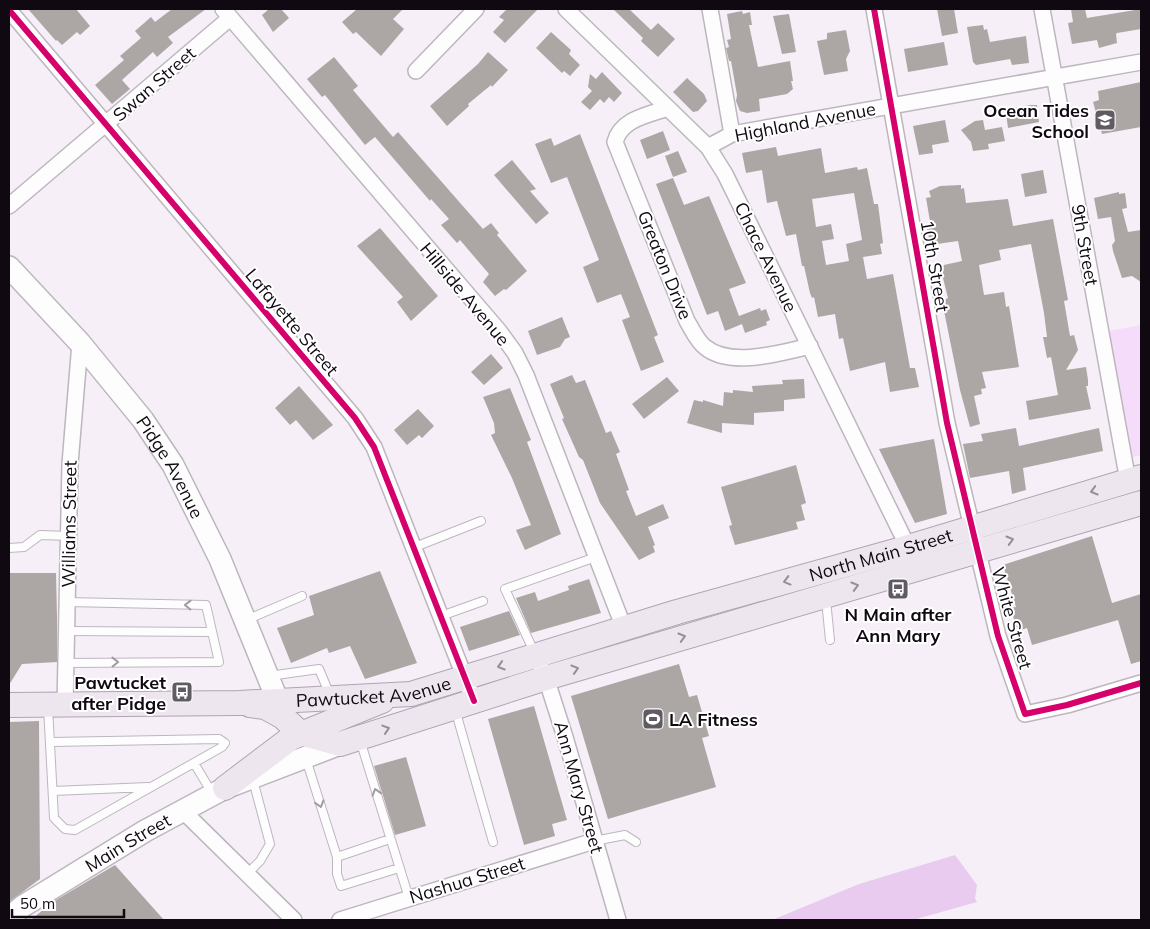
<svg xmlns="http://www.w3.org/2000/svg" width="1150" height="929" viewBox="0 0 1150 929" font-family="Mulish,sans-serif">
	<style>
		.green { fill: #f5dcfb }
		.forest { fill: #e9cbf0 }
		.building { fill: #aca6a4; fill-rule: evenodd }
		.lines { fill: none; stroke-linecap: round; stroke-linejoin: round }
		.lane-casing { stroke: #bdb6bf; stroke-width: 10 }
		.street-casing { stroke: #bdb6bf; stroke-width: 18 }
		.secondary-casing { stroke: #bdb6bf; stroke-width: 24 }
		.primary-casing { stroke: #b0a3b4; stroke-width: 26 }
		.lane { stroke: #fefdfe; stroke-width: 8 }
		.street { stroke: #fefdfe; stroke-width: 15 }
		.secondary { stroke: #fefdfe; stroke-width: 21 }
		.primary { stroke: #eee6ef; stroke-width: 24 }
		.cycleway-casing { stroke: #fff; stroke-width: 9 }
		.cycleway { stroke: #d6006c; stroke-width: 6 }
		.oneway { stroke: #958e97 }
		.oneway2 { stroke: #9f9ba0 }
		.labels { text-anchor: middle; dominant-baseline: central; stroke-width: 4; stroke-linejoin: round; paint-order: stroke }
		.street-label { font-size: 18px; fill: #100912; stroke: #fff }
		.poi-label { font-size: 18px; font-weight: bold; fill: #100912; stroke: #fff; text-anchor: end }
	</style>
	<rect width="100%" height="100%" fill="#f6eff8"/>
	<path class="green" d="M1141,325V455L1133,457L1108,331Z"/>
	<path class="forest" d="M955,855L977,885L975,898L977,902L913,920H772L859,884Z"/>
	<path class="building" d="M28,9H76L90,26L80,35L77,32L62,45L57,40L56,41Z
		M172,9H206L168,37L173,43L157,57L153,52L122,80L130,89L112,104L95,85L124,60L120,56L141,38L135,31L151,17L155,22Z
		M269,9H281L289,18L273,32L262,15Z
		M357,9H403L393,19L404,29L381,56L356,32L353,34L342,22Z
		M507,9H538L505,43L493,32L504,20L499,17Z
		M613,9H629L651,30L658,23L675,39L658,57L641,41L643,38Z
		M937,9H954L958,33L942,36Z
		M1071,9H1085L1087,18L1141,9V29L1117,33L1116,34L1117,43L1099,48L1097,40L1072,44L1068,23L1073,22Z
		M742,11L743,14L750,12L752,25H749L758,67L790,61L793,81H791L793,89L787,94L759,99L760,111L747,113L740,111L736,101L737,95L731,61H729L726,48L729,47L727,40L731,39L727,14Z
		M789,14L796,52L782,54L773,16Z
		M983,25L984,30L987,29L990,42L1026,36L1029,63L1012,65L1010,59L976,65L973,62L967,27Z
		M846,30L850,51L846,59L848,71L824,75L817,41L827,39V33Z
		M551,32L571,50L569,54L580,65L570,76L564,71L562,73L536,48Z
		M944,42L948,65L908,72L904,49Z
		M488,52L508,70L492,87L491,85L468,104L469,106L447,126L430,106L478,64Z
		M334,57L358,86L353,90L393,137L398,132L483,229L491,223L499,233L497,235L527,271L506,290L504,289L495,296L483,282L489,274L460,240L457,243L441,225L449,219L431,199L430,201L375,137L365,145L325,95L322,97L307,79Z
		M602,72L622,93L614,102L609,97L604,103L600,99L590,110L581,102L592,91L588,87L590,74L596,79Z
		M687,78L704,94L707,101L698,111L693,112L673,92Z
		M1141,82V127L1102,134L1093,102L1099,100L1098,91Z
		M1031,105H1037L1039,122L1008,128L1006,113L1010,112L1009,109Z
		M945,120L949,142L932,145L933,153L919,155L913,126Z
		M983,120L985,130L1002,127L1005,141L988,144L989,149L973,151L971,142L961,130L975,121Z
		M663,131L670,150L647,159L640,140Z
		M580,134L658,335L654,337L664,362L641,371L622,320L630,317L621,294L597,303L583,267L599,260L567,177L551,183L535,144L551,138L554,146Z
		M776,147L778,156L821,148L825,173L857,167L858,170L867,168L874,204H878L883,243L880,244L882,254L863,257L867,279L893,274L910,368H915L919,387L890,392L885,362L850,371L843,338L839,339L835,314L818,317L814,297L812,298L810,293L804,266H802L796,234L786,236L777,201L767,203L762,170L746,173L742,153ZM854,193L862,240L846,244L849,261L826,265L822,241L834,239L831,224L816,227L812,199Z
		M678,151L687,172L673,177L665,156Z
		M512,160L536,189L530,191L549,213L536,224L494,175Z
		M1043,170L1047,193L1025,197L1021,174Z
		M673,178L684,205L709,196L746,283L729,289L739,316L760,308L761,311L766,309L770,320L766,322L767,325L745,333L742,324L725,331L718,311L707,315L656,184Z
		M961,185V189L964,188L966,203L1008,199L1013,226L1053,219L1068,300L1064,301L1070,336L1074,335L1078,350L1066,370L1086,367L1088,380V386H1086L1091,409L1029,420L1026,401L1058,395L1051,357L1047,358L1043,337H1047L1044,313L1031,244L999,250L1001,260L979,265L984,295L1004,292L1006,307L1009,306L1019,367L982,372L986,388L981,389L982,394L974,396L980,424L970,427L960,390L942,301L948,298L941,270L944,265L962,261L958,241L930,245L927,228L931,227L926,198L931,197L929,191L940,186Z
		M1119,192V194L1125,193L1127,208L1122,209L1128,232L1141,230V282L1132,276L1122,278L1113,251L1112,245L1115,241L1111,217L1098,219L1094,198Z
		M380,228L438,296L411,321L397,302L403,297L357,246Z
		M562,317L570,337L565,339L560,347L537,355L528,331Z
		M491,354L503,368L484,385L471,372Z
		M572,375L576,383L585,380L606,433L611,431L620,452L616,454L629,490L626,491L636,516L663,504L669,518L648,527L655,545L653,546L655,552L639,560L600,503L583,460L579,457L562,419L564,418L550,384Z
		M667,377L679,391L644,419L632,404Z
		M804,379L805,398L784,400V411L754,413V425L722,423V433L687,423L694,400L703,402V400L723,406L724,392L733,393V390L753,392L752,386L783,384L782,380Z
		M299,386L333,425L313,440L296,420L290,425L275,408Z
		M510,388L531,440L527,442L561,534L525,550L516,530L531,525L512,478L491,435L495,433L494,423L483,397Z
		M418,409L434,426L422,438L419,435L407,445L394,430Z
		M1016,428L1019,446L1099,428L1103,451L1023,468L1026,490L1012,494L1009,471L970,478L963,444L983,441L981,434Z
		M934,439L947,514L915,523L879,449Z
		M796,465L806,503L801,505L805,520L796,522L798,529L735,545L729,526L732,525L721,487Z
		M1092,536L1112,603L1141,594V661L1131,664L1118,620L1032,645L1027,628L1017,631L1011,608L1016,607L1003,565Z
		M380,571L417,663L365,679L350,646L329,653L327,648L291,663L277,628L314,615L309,596Z
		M9,573H56L57,617V662L22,664L9,685Z
		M589,579L601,613L531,633L516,598L535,592L538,601L569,590L568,586Z
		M509,611L520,635L469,651L460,627Z
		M679,664L689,697L697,695L709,736L702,738L716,787L608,819L571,696Z
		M534,706L567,820L552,824L555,836L524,845L488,719Z
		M39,721L40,879L9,902V722Z
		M406,757L426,826L395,835L374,766Z
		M115,865L164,920H31L51,903Z"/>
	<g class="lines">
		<g class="lane-casing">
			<path id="lane" d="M415,547L481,521
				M9,548L24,547L40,535L69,536
				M826,600L830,640
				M441,616L483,601
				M246,620L302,596
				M67,631L212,632
				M535,654L505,589L596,557
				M66,663L219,662L206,605L67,602
				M269,676L319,669L330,695
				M48,707L54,818L65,829L75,830L222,747L225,743L219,739L51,742
				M455,709L493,842
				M360,740L409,898
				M306,759L337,857
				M194,763L212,793
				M53,791L148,787
				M390,839L337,857V874L341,886L399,868
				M594,841L625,835L636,842
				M247,874L260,861L270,844L253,780"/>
		</g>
		<g class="street-casing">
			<path id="street" d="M223,9L499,331L515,353L526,375L624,628
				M566,9L708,147L725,174L908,547
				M710,9L732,134
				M874,9L947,423L998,636L1025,714L1067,705L1141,683
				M1042,9L1128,481
				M9,10L355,418L374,447L474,701
				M416,71L476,9
				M668,108C648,115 621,119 615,142L687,321C692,329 697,341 705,347C730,368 780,353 810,346
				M708,147L732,134L1141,62
				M9,206L230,18
				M536,656L546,678L565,737L618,920
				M65,706L70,464L80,343
				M183,811L294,920
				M340,920L594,841"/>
		</g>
		<g class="secondary-casing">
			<g id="secondary">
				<path id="s1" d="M9,267L80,343L143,420L173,465L220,559L277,699"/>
				<path id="s2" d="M9,918L23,906L145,831L225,788L340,744"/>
			</g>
		</g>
		<g class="primary-casing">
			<g id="primary">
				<path id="s3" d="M9,705L239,703L411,694L677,612L895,551L1141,477"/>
				<path d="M250,705L265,707L283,717L300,733L340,744L546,678L1141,503"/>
				<path d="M225,788L291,738L382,701"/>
			</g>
		</g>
		<use href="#lane" class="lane"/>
		<use href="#street" class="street"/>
		<use href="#secondary" class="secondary"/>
		<use href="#primary" class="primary"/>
		<g class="cycleway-casing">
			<path id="cycleway" d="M874,9L947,423L998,636L1025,714L1067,705L1141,683
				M9,10L355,418L374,447L474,701"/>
		</g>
		<use href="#cycleway" class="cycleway"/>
	</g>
	<defs><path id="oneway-chevron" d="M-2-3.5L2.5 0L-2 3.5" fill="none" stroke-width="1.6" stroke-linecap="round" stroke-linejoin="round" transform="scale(1.25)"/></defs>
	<g class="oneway">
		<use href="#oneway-chevron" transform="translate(1094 491) rotate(164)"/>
		<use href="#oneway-chevron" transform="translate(1010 540) rotate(-16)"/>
		<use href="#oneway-chevron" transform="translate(787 581) rotate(165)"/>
		<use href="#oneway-chevron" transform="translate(855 586) rotate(-16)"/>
		<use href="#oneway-chevron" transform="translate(682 637) rotate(-16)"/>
		<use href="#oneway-chevron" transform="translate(501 666) rotate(163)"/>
		<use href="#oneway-chevron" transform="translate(575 669) rotate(-17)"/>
		<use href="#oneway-chevron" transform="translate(386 729) rotate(-18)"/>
	</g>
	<g class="oneway2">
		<use href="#oneway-chevron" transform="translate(188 605) rotate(-179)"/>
		<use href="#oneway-chevron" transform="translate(115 662) rotate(-1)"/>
		<use href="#oneway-chevron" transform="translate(376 792) rotate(-107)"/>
		<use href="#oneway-chevron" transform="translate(320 804) rotate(73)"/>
	</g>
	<defs>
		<g id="school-square" transform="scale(1.125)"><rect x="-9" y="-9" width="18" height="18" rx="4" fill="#605a62" stroke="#fff"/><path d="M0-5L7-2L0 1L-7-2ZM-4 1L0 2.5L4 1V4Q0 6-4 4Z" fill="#fff"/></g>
		<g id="bus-square" transform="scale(1.125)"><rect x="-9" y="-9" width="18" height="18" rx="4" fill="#605a62" stroke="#fff"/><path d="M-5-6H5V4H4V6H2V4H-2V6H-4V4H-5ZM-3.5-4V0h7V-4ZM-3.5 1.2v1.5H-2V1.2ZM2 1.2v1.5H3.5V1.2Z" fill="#fff"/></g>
		<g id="stadium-square" transform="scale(1.125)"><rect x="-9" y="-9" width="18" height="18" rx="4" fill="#605a62" stroke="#fff"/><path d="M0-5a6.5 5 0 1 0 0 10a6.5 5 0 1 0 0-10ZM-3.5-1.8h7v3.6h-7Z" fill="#fff"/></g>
	</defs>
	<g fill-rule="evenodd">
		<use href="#school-square" x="1105" y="120"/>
		<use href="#bus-square" x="898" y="589"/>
		<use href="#bus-square" x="182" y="692"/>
		<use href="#stadium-square" x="653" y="719"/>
	</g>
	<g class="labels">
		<g class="street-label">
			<text transform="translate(154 84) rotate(-41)">Swan Street</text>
			<text transform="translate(805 122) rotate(-11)">Highland Avenue</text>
			<text transform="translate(1085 245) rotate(80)">9th Street</text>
			<text transform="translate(766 257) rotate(64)">Chace Avenue</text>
			<text transform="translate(665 265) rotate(68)">Greaton Drive</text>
			<text transform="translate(935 266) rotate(80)">10th Street</text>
			<text transform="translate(465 294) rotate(50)">Hillside Avenue</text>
			<text transform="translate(292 322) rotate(50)">Lafayette Street</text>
			<text stroke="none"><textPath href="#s1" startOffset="258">Pidge Avenue</textPath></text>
			<text transform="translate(69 524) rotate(-89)">Williams Street</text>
			<text stroke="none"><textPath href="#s3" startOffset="892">North Main Street</textPath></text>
			<text transform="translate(1012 618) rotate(74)">White Street</text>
			<text stroke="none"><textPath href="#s3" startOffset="365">Pawtucket Avenue</textPath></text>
			<text transform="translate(579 787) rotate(74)">Ann Mary Street</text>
			<text stroke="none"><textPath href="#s2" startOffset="141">Main Street</textPath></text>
			<text transform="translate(467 880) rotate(-17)">Nashua Street</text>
		</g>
		<g class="poi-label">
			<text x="1089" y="110">Ocean Tides<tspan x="1089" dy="21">School</tspan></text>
			<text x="898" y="614" text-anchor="middle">N Main after<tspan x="898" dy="21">Ann Mary</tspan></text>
			<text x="166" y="682">Pawtucket<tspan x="166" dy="21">after Pidge</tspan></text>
			<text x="669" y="719" text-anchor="start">LA Fitness</text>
		</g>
	</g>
	<rect width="1150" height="929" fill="none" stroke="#100912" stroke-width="20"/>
	<path d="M12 909v8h112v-8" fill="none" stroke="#100912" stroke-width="2.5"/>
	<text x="20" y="909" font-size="15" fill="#100912" stroke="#ffffff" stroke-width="4" paint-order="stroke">50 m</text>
</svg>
